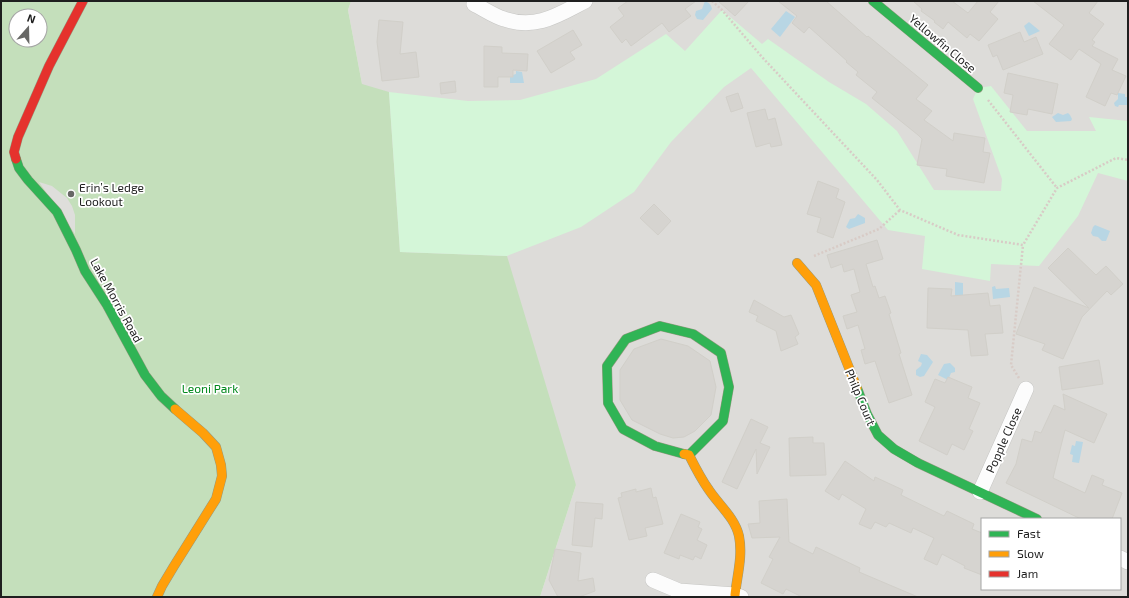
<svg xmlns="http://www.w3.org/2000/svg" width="1129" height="598" viewBox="0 0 1129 598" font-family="'Exo 2',sans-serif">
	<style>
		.residential { fill: #dddcd9; fill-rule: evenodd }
		.forest { fill: #c4dfbb; fill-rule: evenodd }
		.park { fill: #d4f6d8 }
		.parking { fill: #dededb }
		.water { fill: #b8d6e4 }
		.building { fill: #d6d4d0; stroke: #d1cfc9 }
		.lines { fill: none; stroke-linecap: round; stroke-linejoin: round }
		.street-casing { stroke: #c6c6c4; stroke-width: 16 }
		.fast-casing { stroke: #94997f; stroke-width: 10 }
		.slow-casing { stroke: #94997f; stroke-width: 10 }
		.jam-casing { stroke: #94997f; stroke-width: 10 }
		.path { stroke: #d8cbc6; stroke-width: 2.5; stroke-dasharray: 2 2; stroke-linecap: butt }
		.street { stroke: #fcfcfc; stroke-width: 15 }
		.fast { stroke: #30b455; stroke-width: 9 }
		.slow { stroke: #ff9f0a; stroke-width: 9 }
		.jam { stroke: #e5322d; stroke-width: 9 }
		.poi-dot { fill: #676765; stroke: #fff; stroke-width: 1.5 }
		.labels { text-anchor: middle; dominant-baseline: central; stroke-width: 3.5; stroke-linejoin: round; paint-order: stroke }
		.street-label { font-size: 12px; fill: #1f1f1f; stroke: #fff }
		.poi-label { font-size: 12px; fill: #1f1f1f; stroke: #fff; text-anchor: start }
		.park-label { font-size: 12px; fill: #02891d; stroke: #fff }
	</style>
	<rect width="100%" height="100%" fill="#eeede8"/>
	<path class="residential" d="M351,1H1128V597H540L576,485L400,252L362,84L348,10ZM982,519H1120V589H982Z"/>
	<path class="forest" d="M1,1H351L348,10L362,84L389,92L400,252L507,256L576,485L540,597H1ZM16,16H40V40H16Z"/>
	<path class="park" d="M722,10L762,44L768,39L829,82L866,104L897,131L934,190L1001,191L1002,179L973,99L978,88L991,86L1027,131H1096L1089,117L1128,121V181L1098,173L1078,216L1039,266L991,264L990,281L922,269L925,236L888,230L751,68L724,87L671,142L634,192L581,227L507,256L400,252L389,92L468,101L520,100L596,79L666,34L685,51Z"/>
	<path class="parking" d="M39,182L52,186L67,198L72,206L75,215V234Z"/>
	<path class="water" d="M705,1C709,3 711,4 712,9L703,20L697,19L695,15L696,11L702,9Z
		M786,11L795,17L780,37L771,29Z
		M1029,22L1040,31L1029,36L1024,26Z
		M516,71L522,72L524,83H510V76L516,74Z
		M1118,93L1125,94V97H1128V105H1119L1118,107L1115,106L1114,103L1118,99Z
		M1058,113L1063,115L1068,113L1070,115L1072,119L1071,121L1056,122L1052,117Z
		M858,214L865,218V223L849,229L846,227L850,219L855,218Z
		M1095,225L1110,231L1106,241H1102L1098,237L1093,236L1091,233L1093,227Z
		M955,282L963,283V298L955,299Z
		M995,286L996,289L1009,288L1010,297L993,299L992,287Z
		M921,354L927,355L933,362L924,376L920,377L916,375V370L921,366L922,363L918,361Z
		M950,363L955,368V372L951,373L948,380L938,375L944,364Z
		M1076,441L1083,442L1079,463L1072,462L1073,455L1070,454L1072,445L1075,446Z"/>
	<path class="building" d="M628,1H696L685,9L691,16L669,32L662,23L631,46L626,39L622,43L610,27L624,16L618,8Z
		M718,1H749L735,16Z
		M778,1H826L867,37L868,36L928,85L916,99L932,111L924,120L953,141L954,133L985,138L983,152L990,153L984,183L946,176L947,169L917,165L922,139L918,135L872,98L877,92L856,75L858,72L846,62L847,61L809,27L804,33L792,23L797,16Z
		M913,1H952L968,13L978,1H999L990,12L998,19L979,41L970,34L967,38L948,22L943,29L934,22L935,21L921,11L922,9Z
		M1033,1H1098L1089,13L1104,24L1092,40L1095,42L1092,46L1118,59L1112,70L1126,76L1117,95L1111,93L1105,106L1086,97L1101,64L1079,49L1071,60L1049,44L1064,25Z
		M379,20L403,22L400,54L416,52L419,77L382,81L377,42Z
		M573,30L582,45L570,52L575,59L551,73L537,51Z
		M1020,32L1024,42L1036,37L1043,54L1003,70L997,55L993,57L988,45Z
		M484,46L502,47V53L528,54L527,71L513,70V77H498V87H484Z
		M1008,73L1058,84L1052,114L1028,109L1027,115L1010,112L1013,95L1004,93Z
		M455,81L456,92L441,94L440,83Z
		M738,93L743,108L731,112L726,97Z
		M765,109L768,120L775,118L782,145L771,147L770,143L756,147L747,113Z
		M818,181L839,189L836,198L845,202L833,238L817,232L821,218L807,214Z
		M654,204L671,221L658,235L640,218Z
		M877,240L883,259L866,264L873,287L875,286L879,298L885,296L891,313L889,314L901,353L899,354L912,395L889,403L875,361L865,364L861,350L865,349L858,325L847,329L843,316L857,312L851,295L860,292L854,269L844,272L842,264L831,268L827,255Z
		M1068,248L1096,275L1106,266L1123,284L1111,295L1107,291L1082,317L1063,359L1042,350L1045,344L1016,334L1034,287L1089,308L1048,268Z
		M928,288L952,289L951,296L988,293L990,306L1000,305L1003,333L985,334L988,355L971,356L968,330L927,328Z
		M754,300L784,317L791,315L799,334L795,337L798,344L781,351L776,331L756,321L758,316L749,312Z
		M661,339L688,346L710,361L716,387L711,415L695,431L684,437L673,438L660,434L632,420L620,400V370L634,349Z
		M1099,360L1103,384L1062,390L1059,367Z
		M948,377L972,387L968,398L980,403L969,429L973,431L964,450L952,444L947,455L919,441L935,407L925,402L935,379L945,383Z
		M1063,394L1107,414L1094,443L1065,430L1053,478L1085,493L1092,475L1104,480L1102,485L1122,493L1112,519H1081L1006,483L1016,464L1022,439L1032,442L1035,431L1041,433L1054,405L1065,410Z
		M751,419L768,427L760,443L770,447L757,474L756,449L737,489L722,482Z
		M813,437V443H824L826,475L790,476L789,438Z
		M845,461L874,481L875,477L903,490L901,495L944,516L947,511L974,524L972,529L982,533V575L964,568L965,566L942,554L937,565L924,559L934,538L913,528L911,533L889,523L886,527L875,522L871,529L859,524L866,509L842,494L839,500L825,491Z
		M651,488L653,498L656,497L663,524L645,528L647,536L629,540L618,498L622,497L621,493L636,489V492Z
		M787,499L789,542L813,554L816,547L860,568L859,572L918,597H802L786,589L783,594L761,583L773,559L769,557L780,537L752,538L748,524L760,523L759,501Z
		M576,502L603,504L602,519L595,518L592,547L572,545Z
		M681,514L700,522L698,527L702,529L697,540L707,545L701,559L695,556L693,560L680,555L679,559L664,553Z
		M555,549L581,553L578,581L593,578L595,591L579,597H558L549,580Z"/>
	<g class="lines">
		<g class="street-casing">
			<path id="street" d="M474,4C484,9 494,16 504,19C536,30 558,15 585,1
				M980,492L1026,389
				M1120,558L1128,562
				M653,580L679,591L735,595L741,597"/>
		</g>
		<g class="fast-casing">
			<path id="fast" d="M873,1L978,88
				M16,159L19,168L28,180L57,212L76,250L85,271L107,305L145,375L161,396L175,409
				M857,388L867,414L878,435L894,449L918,463L1037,519
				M684,454L655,446L623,429L608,403L607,366L626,339L660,326L693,334L721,353L729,387L723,421L689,455"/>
		</g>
		<g class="slow-casing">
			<path id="slow" d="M797,263L816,285L857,388
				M684,454L689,455C695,467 701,479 709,490C719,505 735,518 739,536C743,556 737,576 735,595
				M157,597L162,586L174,566L216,499L222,476L221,465L216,447L203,433L175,409"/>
		</g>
		<g class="jam-casing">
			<path id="jam" d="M16,159L14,152L18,137L49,66L83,1"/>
		</g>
		<path class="path" d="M712,1L722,10L762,57L877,180L900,210L958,235L1023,245L1057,188L1116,158L1128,160
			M988,100L1057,188
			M814,256L879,229L900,210
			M1019,378L1011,365L1023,245"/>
		<use href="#street" class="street"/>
		<use href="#fast" class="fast"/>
		<use href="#slow" class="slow"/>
		<use href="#jam" class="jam"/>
	</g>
	<circle class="poi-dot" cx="71" cy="194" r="4"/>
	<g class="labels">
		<g class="street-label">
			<text transform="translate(943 43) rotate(40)">Yellowfin Close</text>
			<text transform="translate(117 300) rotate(61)">Lake Morris Road</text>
			<text transform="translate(861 397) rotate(67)">Philp Court</text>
			<text transform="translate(1003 440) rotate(-66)">Popple Close</text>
		</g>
		<g class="poi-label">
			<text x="79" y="187">Erin’s Ledge<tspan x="79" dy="14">Lookout</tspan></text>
		</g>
		<g class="park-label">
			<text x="210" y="388">Leoni Park</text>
		</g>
	</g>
	<rect width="1129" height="598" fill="none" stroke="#1f1f1f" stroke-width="4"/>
	<rect x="981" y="518" width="140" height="72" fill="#ffffff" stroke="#a5a5a5"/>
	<rect x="989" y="531" width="20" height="6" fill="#30b455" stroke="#a5a5a5"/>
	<text x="1017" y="538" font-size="12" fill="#1f1f1f">Fast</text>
	<rect x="989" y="551" width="20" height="6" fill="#ff9f0a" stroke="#a5a5a5"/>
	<text x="1017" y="558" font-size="12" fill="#1f1f1f">Slow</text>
	<rect x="989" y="571" width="20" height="6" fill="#e5322d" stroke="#a5a5a5"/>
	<text x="1017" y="578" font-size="12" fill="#1f1f1f">Jam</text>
	<g transform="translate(28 28) rotate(20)"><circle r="19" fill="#ffffff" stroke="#a5a5a5"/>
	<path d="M0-3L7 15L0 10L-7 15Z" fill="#676765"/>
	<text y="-6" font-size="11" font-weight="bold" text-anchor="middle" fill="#1f1f1f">N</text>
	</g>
</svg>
